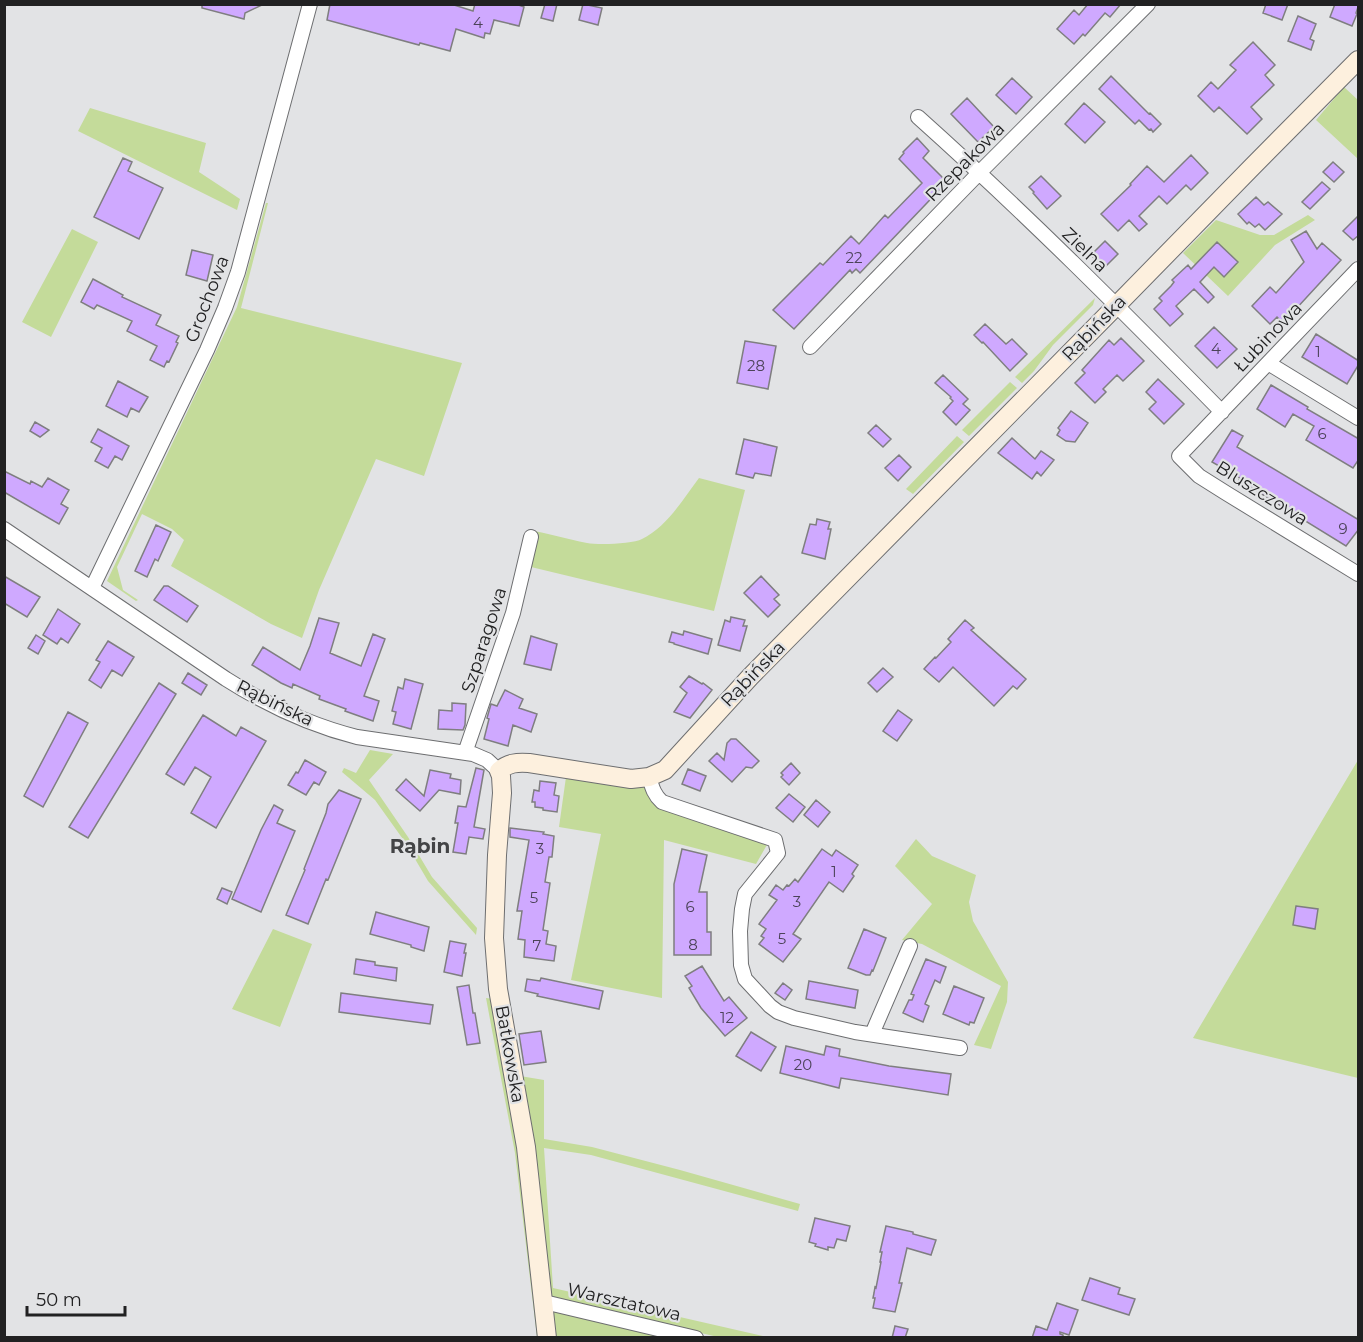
<svg xmlns="http://www.w3.org/2000/svg" width="1363" height="1342" viewBox="0 0 1363 1342" font-family="Montserrat,sans-serif">
	<style>
		.green { fill: #c4db9a }
		.building { fill: #cfa9ff; stroke: #7f7e80; stroke-width: 1.5 }
		.lines { fill: none; stroke-linecap: round; stroke-linejoin: round }
		.street-casing { stroke: #6d6e70; stroke-width: 16 }
		.secondary-casing { stroke: #6d6e70; stroke-width: 20 }
		.street { stroke: #fff; stroke-width: 14 }
		.secondary { stroke: #fdf0de; stroke-width: 18 }
		.labels { text-anchor: middle; dominant-baseline: central; stroke-width: 4.5; stroke-linejoin: round; paint-order: stroke }
		.number-label { font-size: 15px; fill: #4c4359 }
		.street-label { font-size: 18px; fill: #212122; stroke: #e2e3e5 }
		.neighbourhood-label { font-size: 20px; font-weight: bold; fill: #434446; stroke: #e2e3e5 }
	</style>
	<rect width="100%" height="100%" fill="#e2e3e5"/>
	<path class="green" d="M1344,87L1358,100V159L1316,120Z
		M90,108L206,143L199,172L240,199L237,210L78,131Z
		M266,203H268L241,308L462,363L424,476L376,459L319,590L302,638L271,624L171,566L184,540L172,529L142,514L117,567L123,590L138,600L136,601L107,581L237,307Z
		M1308,215L1315,220L1275,245L1228,296L1183,253L1216,220L1260,235H1274Z
		M72,229L98,242L51,337L22,322Z
		M1095,298L1093,305L1053,345L1034,371L1022,383L1015,377Z
		M1010,382L1017,388L969,436L962,430Z
		M957,436L964,442L913,494L906,489Z
		M699,478L745,490L714,611L531,567L522,606L475,740L510,605L528,530C548,533 567,539 587,543C598,545 633,544 642,539C667,527 683,499 699,478Z
		M370,750L393,754L369,780L408,837L432,877L477,928L476,935L428,881L405,842L375,800L342,772L344,768L356,773Z
		M1358,760V1078L1193,1038Z
		M566,777L643,785L653,801L768,843L756,864L664,840L662,998L571,980L601,834L559,827Z
		M916,839L932,856L976,875L969,902L973,921L1008,982L1007,1002L991,1049L974,1045L1001,986L922,944L902,940L932,904L895,866Z
		M273,929L312,944L280,1027L232,1009Z
		M486,998L494,999L521,1148L542,1337H537L515,1153Z
		M520,1076L544,1080V1139L592,1147L680,1170L800,1204L798,1211L591,1155L544,1148L553,1288L767,1337H718L550,1298Z
		M552,1310L680,1337H554Z"/>
	<path class="building" d="M202,4H264L245,13L244,19L202,8Z
		M330,4H451L473,11L475,4H516L524,7L519,26L494,20L490,34L485,33L484,38L456,29L450,51L420,43L419,45L327,20Z
		M545,4H557L553,21L541,18Z
		M583,4L602,8L598,25L579,20Z
		M1088,4H1121L1110,17L1105,13L1085,36L1083,34L1074,44L1057,29L1074,10L1079,15Z
		M1266,4H1288L1282,20L1263,13Z
		M1335,4H1359L1356,13L1357,14L1352,26L1330,17Z
		M1298,16L1316,24L1310,39L1314,41L1311,50L1288,41Z
		M1253,42L1275,65L1265,75L1274,85L1251,107L1262,119L1247,134L1219,107L1214,112L1198,96L1211,82L1218,89L1236,70L1230,65Z
		M1111,76L1149,114L1150,113L1161,124L1153,132L1151,129L1149,130L1139,120L1135,124L1099,89Z
		M1012,78L1032,97L1016,114L996,95Z
		M967,98L994,127L978,142L951,114Z
		M1084,103L1105,122L1085,143L1065,124Z
		M917,138L929,151L923,158L947,182L860,273L856,269L852,273L850,270L794,329L773,310L820,263L823,265L851,236L859,244L885,215L888,218L922,183L899,159L904,153L903,152Z
		M1191,155L1208,173L1191,190L1186,185L1167,204L1159,196L1139,216L1147,224L1139,231L1129,220L1118,231L1101,214L1131,185L1130,184L1147,166L1164,182Z
		M123,158L132,162L128,171L163,188L139,239L94,217Z
		M1333,162L1344,172L1334,182L1323,172Z
		M1041,176L1061,196L1047,209L1033,193L1034,192L1029,187Z
		M1322,182L1330,189L1310,209L1302,202Z
		M1256,197L1264,205L1268,202L1282,214L1265,230L1259,224L1255,227L1249,222L1247,224L1238,214Z
		M1359,215V235L1353,240L1343,231Z
		M1306,231L1317,249L1322,243L1341,260L1283,323L1277,317L1270,324L1252,306L1270,287L1276,293L1304,262L1291,240Z
		M1105,241L1118,254L1104,268L1091,255Z
		M1217,242L1238,262L1224,277L1214,267L1200,282L1214,297L1208,303L1194,289L1176,306L1183,314L1170,326L1154,309L1162,301L1159,298L1171,286L1174,282L1172,280L1188,265L1191,269Z
		M192,250L213,255L207,281L186,275Z
		M93,279L123,295L122,297L161,315L156,325L179,336L176,342L178,343L169,362L167,361L164,367L150,360L157,346L127,331L132,321L97,305L94,309L81,302Z
		M985,324L1006,344L1012,339L1027,354L1010,371L983,342L982,343L974,335Z
		M1214,327L1237,349L1217,368L1195,346Z
		M1316,334L1359,361V364L1347,384L1302,357Z
		M1121,338L1144,361L1123,381L1117,375L1103,389L1106,392L1095,403L1075,383L1085,373L1082,370L1109,340L1114,345Z
		M745,341L776,346L768,389L737,383Z
		M943,375L968,399L963,404L970,410L956,425L943,412L953,401L950,398L951,397L935,383Z
		M1158,379L1184,404L1164,424L1149,409L1156,402L1146,392Z
		M118,381L148,397L139,412L131,408L127,417L106,406Z
		M1271,385L1308,407L1307,409L1359,439V459L1353,468L1306,440L1314,426L1293,414L1285,427L1257,409Z
		M1071,411L1088,423L1075,442L1066,441L1057,435L1060,430L1058,428Z
		M35,422L49,430L40,437L30,431Z
		M876,425L891,439L883,447L868,433Z
		M98,429L129,446L122,460L115,456L108,468L95,461L102,448L91,442Z
		M1232,430L1243,436L1237,447L1359,520V529L1346,546L1239,480L1240,478L1212,462Z
		M1012,438L1035,459L1041,451L1054,460L1041,476L1037,472L1032,479L998,453Z
		M744,439L777,447L771,476L755,473L753,478L736,474Z
		M899,455L911,467L898,481L885,468Z
		M4,471L30,484L31,481L42,487L48,478L69,490L61,504L68,508L59,524L4,492Z
		M817,519L830,522L828,529H831L825,559L802,553L810,524L816,525Z
		M156,525L171,532L158,561L155,559L147,577L135,571Z
		M4,576L40,597L27,617L4,603Z
		M761,576L779,595L774,599L780,605L768,617L744,593Z
		M164,586H168L198,606L187,622L154,600Z
		M58,609L80,624L68,643L61,638L57,644L43,635Z
		M731,617L745,620L743,626H747L740,651L718,645L725,620L730,622Z
		M319,618L339,623L330,653L361,666L373,634L385,639L364,696L379,701L373,721L345,711L346,709L319,699L320,696L293,684L292,688L281,683L252,665L263,647L300,670L310,646Z
		M965,620L974,628L971,630L1026,679L1017,689L1013,686L994,706L953,667L939,682L924,669L935,657L936,658L951,642L948,639Z
		M684,631L712,639L708,654L674,644V643L669,642L672,632L683,635Z
		M36,635L45,641L38,654L28,648Z
		M531,636L557,644L551,670L524,664Z
		M108,641L134,657L122,676L112,670L101,688L89,680L100,662L96,660Z
		M883,668L893,677L877,692L868,683Z
		M188,673L207,685L201,695L182,683Z
		M689,676L702,684L703,683L712,690L690,718L674,712L687,693L680,687Z
		M405,679L423,684L411,729L393,724L396,712L392,711L398,687L403,689Z
		M159,683L176,694L88,838L69,827Z
		M505,690L523,699L519,708L537,714L531,732L513,725L508,746L484,739L489,719L487,718L491,704L497,706Z
		M452,703L466,704L465,725L463,730L438,729L439,710L452,711Z
		M898,710L912,720L897,741L883,731Z
		M68,712L88,723L43,807L24,796Z
		M203,715L236,736L241,727L266,741L216,828L191,813L211,777L195,767L184,785L166,774Z
		M731,739H736L759,761L752,768L746,767L732,782L709,761L717,753L724,760L727,743Z
		M305,760L326,772L319,785L314,782L306,795L288,785L296,772L298,773Z
		M791,763L800,773L789,785L781,777L783,775L781,773Z
		M476,768L484,770L474,827L485,829L483,839L469,837L466,854L453,852L458,823H455L458,806L466,807Z
		M688,769L706,776L700,791L682,784Z
		M430,770L451,774L450,778L461,780L460,794L439,790L420,811L396,790L406,779L424,796Z
		M540,781L556,783L554,795L559,796L557,812L543,810V808L535,807V802H532L534,790L539,791Z
		M339,790L361,799L328,880L326,879L308,924L286,915L305,870L304,869L326,813L328,804Z
		M789,794L805,807L793,822L776,808Z
		M816,800L830,812L818,827L804,815Z
		M274,805L283,810L277,823L295,831L261,912L232,899L261,830Z
		M510,828L544,832L543,834L554,836L552,857H549L545,882L550,883L543,930L548,931L546,944L556,946L554,961L524,957L525,940L518,939L522,911H517L529,840L510,837Z
		M682,849L707,855L699,892H707V932H711V955H674V884Z
		M822,849L832,856L836,850L858,865L852,874L854,876L843,892L829,882L793,934L801,939L783,962L759,944L764,938L761,936L766,929L759,924L777,900L769,895L776,885L783,890L787,885L789,886L795,879L798,882Z
		M222,888L232,892L227,904L217,899Z
		M1296,906L1318,909L1315,929L1293,925Z
		M376,912L429,927L424,951L411,947V945L370,934Z
		M864,929L886,938L873,971L872,970L870,975H866L848,968Z
		M450,941L466,944L464,953H466L462,976L444,972Z
		M356,959L375,962V965L397,968L396,981L354,974Z
		M926,959L946,967L940,983L935,980L925,1004L929,1006L923,1022L903,1013L909,1000H912L914,995L911,994Z
		M702,966L724,1001L729,997L747,1018L725,1036L701,1008L689,988L692,986L685,976Z
		M541,978L603,991L599,1009L537,996L538,994L525,991L527,979L540,981Z
		M809,981L858,990L855,1008L806,999Z
		M783,983L792,990L785,1000L775,993Z
		M469,985L473,1013H475L480,1043L467,1045L457,987Z
		M954,986L984,998L974,1023L970,1022L969,1025L943,1014Z
		M341,993L433,1005L430,1024L339,1012Z
		M541,1031L546,1062L524,1065L519,1034Z
		M751,1032L776,1047L761,1071L736,1056Z
		M786,1046L824,1055L826,1046L840,1049L839,1056L889,1066L951,1074L948,1095L841,1078L839,1088L780,1073Z
		M815,1218L850,1226L846,1241L837,1239L834,1248L828,1247V1250L815,1246L816,1244L809,1242Z
		M886,1226L913,1232V1234L936,1240L931,1255L907,1248L899,1283H902L895,1312L873,1308L875,1298H873L874,1293L875,1287L876,1288L881,1262H880L882,1252H880Z
		M1090,1278L1120,1288L1118,1294L1135,1299L1129,1315L1082,1300Z
		M1057,1303L1078,1310L1069,1335L1060,1332V1334L1063,1335V1338H1032L1036,1326L1047,1330Z
		M895,1326L908,1329L905,1338H892Z"/>
	<g class="lines">
		<g class="street-casing">
			<path id="street" d="M918,117C1023,211 1123,311 1222,412
				M1358,269L1179,456L1199,476L1226,493L1358,574
				M810,347L980,172L1148,4
				M1268,363L1358,418
				M4,529L226,679C267,705 309,725 357,737L473,754L487,760L499,771
				M92,588L207,350L225,308L238,272L310,4
				M465,753L513,613L531,537
				M649,777C652,787 654,795 662,802L775,840L778,853L745,894L742,909L740,931L741,965L745,979L770,1006L778,1012L794,1018L855,1032L960,1048
				M872,1034L910,946
				M544,1302L696,1338"/>
		</g>
		<g class="secondary-casing">
			<path id="secondary" d="M547,1338L526,1147L498,989L494,938L497,855L502,793L501,776L499,771C508,763 517,762 529,763L631,779L649,777L665,770L750,677L1116,306L1252,167L1358,60"/>
		</g>
		<use href="#street" class="street"/>
		<use href="#secondary" class="secondary"/>
	</g>
	<g class="labels">
		<g class="number-label">
			<text x="478" y="22">4</text>
			<text x="854" y="257">22</text>
			<text x="1216" y="348">4</text>
			<text x="1318" y="351">1</text>
			<text x="756" y="365">28</text>
			<text x="1322" y="433">6</text>
			<text x="1343" y="528">9</text>
			<text x="540" y="848">3</text>
			<text x="834" y="871">1</text>
			<text x="534" y="897">5</text>
			<text x="797" y="901">3</text>
			<text x="690" y="906">6</text>
			<text x="782" y="938">5</text>
			<text x="693" y="944">8</text>
			<text x="537" y="945">7</text>
			<text x="727" y="1017">12</text>
			<text x="803" y="1064">20</text>
		</g>
		<g class="street-label">
			<text transform="translate(965 162) rotate(-45)">Rzepakowa</text>
			<text transform="translate(1085 250) rotate(44)">Zielna</text>
			<text transform="translate(207 299) rotate(-69)">Grochowa</text>
			<text transform="translate(1094 328) rotate(-46)">Rąbińska</text>
			<text transform="translate(1268 337) rotate(-46)">Łubinowa</text>
			<text transform="translate(1262 493) rotate(32)">Bluszczowa</text>
			<text transform="translate(484 640) rotate(-72)">Szparagowa</text>
			<text transform="translate(753 674) rotate(-46)">Rąbińska</text>
			<text transform="translate(275 703) rotate(26)">Rąbińska</text>
			<text transform="translate(510 1054) rotate(80)">Batkowska</text>
			<text transform="translate(624 1302) rotate(13)">Warsztatowa</text>
		</g>
		<g class="neighbourhood-label">
			<text x="420" y="846">Rąbin</text>
		</g>
	</g>
	<rect width="1363" height="1342" fill="none" stroke="#212122" stroke-width="12"/>
	<path d="M27 1306v9h98v-9" fill="none" stroke="#212122" stroke-width="3"/>
	<text x="36" y="1306" font-size="18" fill="#212122" stroke="#e2e3e5" stroke-width="4.5" paint-order="stroke">50 m</text>
</svg>
